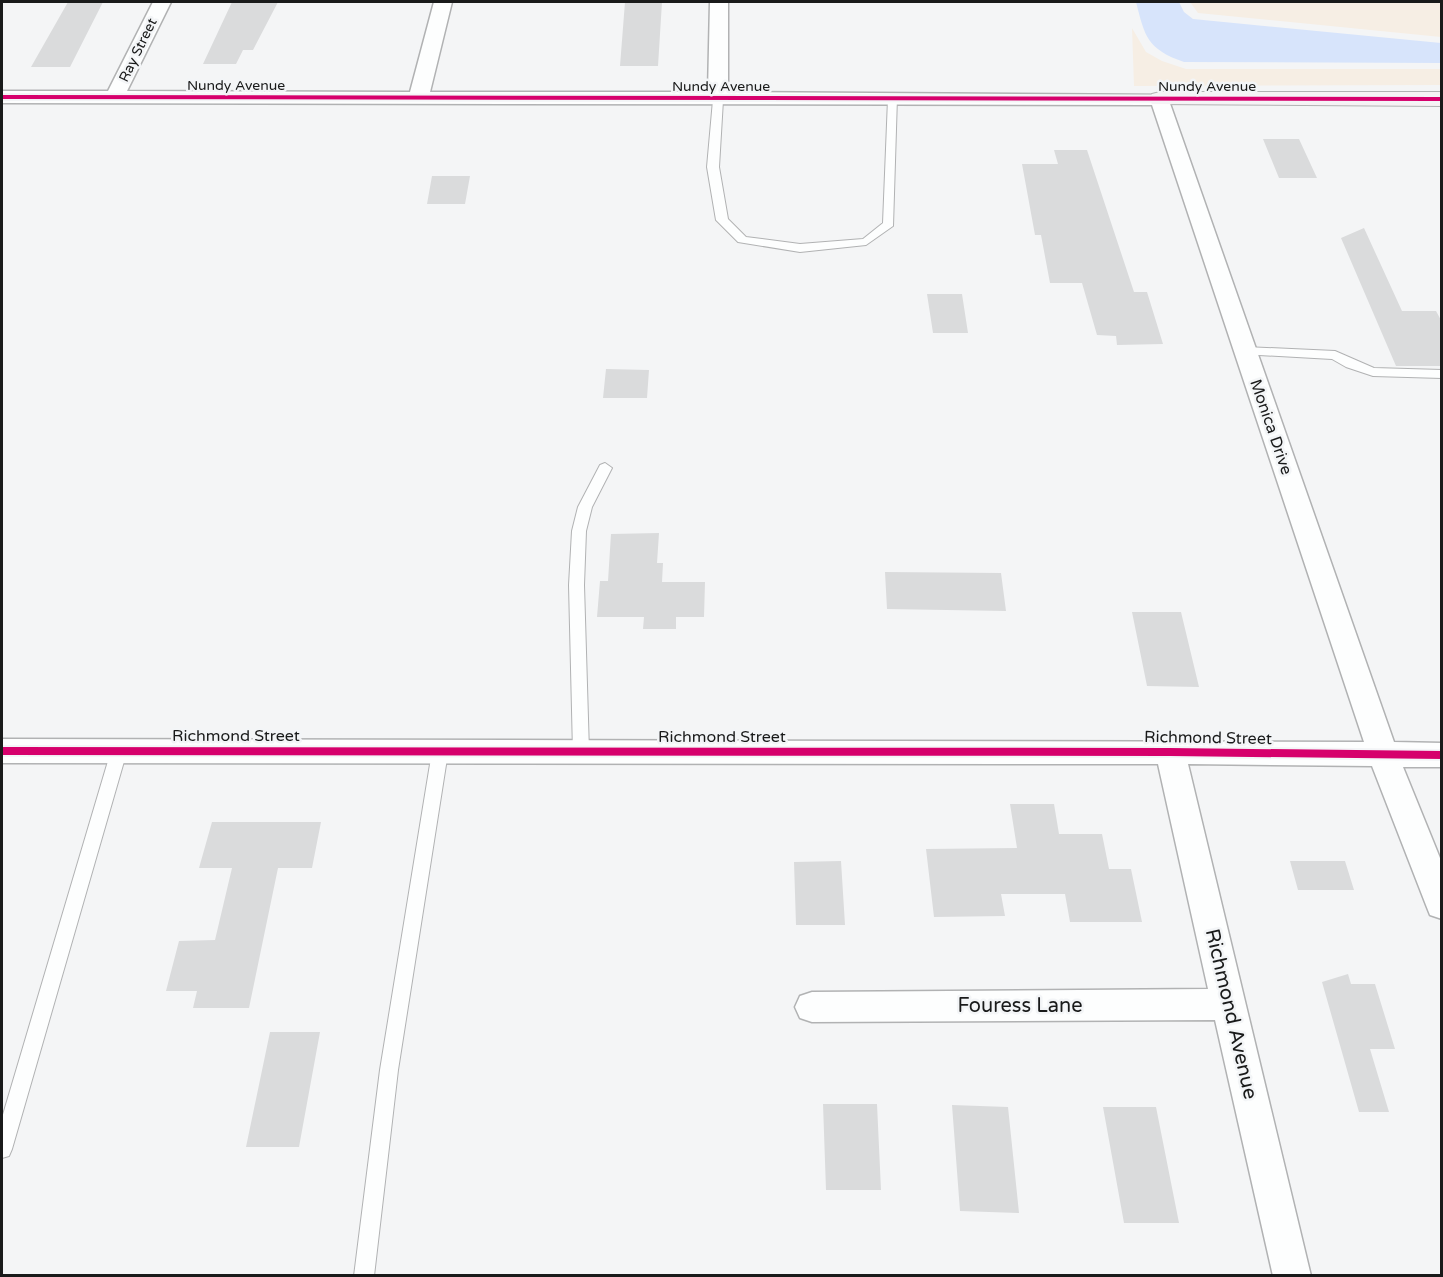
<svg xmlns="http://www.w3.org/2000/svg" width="1443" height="1277" viewBox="0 0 1443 1277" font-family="'Varela Round',sans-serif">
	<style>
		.commercial { fill: #f6eee4 }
		.water { fill: #d7e4fb }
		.building { fill: #dadbdc }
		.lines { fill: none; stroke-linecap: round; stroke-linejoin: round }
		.lane-casing { stroke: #b1b2b3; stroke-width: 2 }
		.street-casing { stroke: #b1b2b3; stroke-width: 3 }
		.secondary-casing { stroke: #b1b2b3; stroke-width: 2 }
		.lane { fill: #fdfefe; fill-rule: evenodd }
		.street { fill: #fdfefe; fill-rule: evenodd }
		.secondary { fill: #f6f2f4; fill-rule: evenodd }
		.cycleway-casing { stroke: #f3f5f7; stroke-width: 4 }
		.cycleway { fill: #d6006c; fill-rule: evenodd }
		.labels { text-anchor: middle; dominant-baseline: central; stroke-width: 5; stroke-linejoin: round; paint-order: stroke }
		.far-street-label { font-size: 14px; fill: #191a1a; stroke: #f3f5f7 }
		.street-label { font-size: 16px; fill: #191a1a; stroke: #f3f5f7 }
		.near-street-label { font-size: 20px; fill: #191a1a; stroke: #f3f5f7 }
	</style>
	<rect width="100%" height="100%" fill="#f4f5f6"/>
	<path class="commercial" d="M1190,2H1441V37L1198,13Z
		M1132,28L1146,52L1162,61L1186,69H1441V85L1134,86Z"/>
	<path class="water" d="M1136,2H1179L1184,12L1193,19L1441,43V63L1184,62C1147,49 1145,37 1136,2Z"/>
	<path class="building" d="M68,2H103L70,67H31Z
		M232,2H278L253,50H243L236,64H203Z
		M625,2H662L658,66H620Z
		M1263,139H1299L1317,178H1279Z
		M1054,150H1087L1134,292H1147L1163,344L1117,345L1116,336L1097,335L1082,283H1050L1041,235H1035L1022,164H1058Z
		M432,176H470L465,204H427Z
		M1364,228L1402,311H1436L1442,322V366H1396L1341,238Z
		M927,294H962L968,333H933Z
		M606,369L649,370L647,398H603Z
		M659,533L657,563H663L662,582H705L704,617H676V629H643L644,617H597L600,581H608L611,534Z
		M885,572L1001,573L1006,611L887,609Z
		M1132,612H1181L1199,687L1147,686Z
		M1010,804H1054L1059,834H1102L1109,869H1131L1142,922H1070L1065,894H1001L1005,916L934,917L926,849L1017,848Z
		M212,822H321L312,868H278L249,1008H193L197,991H166L179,941L215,940L232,868H199Z
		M841,861L845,925H796L794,862Z
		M1290,861H1345L1354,890H1298Z
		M1348,974L1351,984H1375L1395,1049H1370L1389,1112H1359L1322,982Z
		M270,1032H320L299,1147H246Z
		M823,1104H877L881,1190H826Z
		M952,1105L1008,1107L1019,1213L960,1211Z
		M1103,1107H1156L1179,1223H1124Z"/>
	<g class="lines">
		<g class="lane-casing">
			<path id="lane" d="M718,97L723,100L719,167L728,219L746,237L800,244L863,239L883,223L888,99L897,97L893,226L866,245L800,252L738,242L716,220L707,167L713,100Z
				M1245,347L1335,351L1374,368L1442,370V378L1373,376L1346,367L1332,359L1241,354L1239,351Z
				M605,463L612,468L592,507L586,531L584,585L589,752L587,756H575L573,752L569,585L572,531L578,507L600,465Z
				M119,745L125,747L127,751L12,1149L9,1156L2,1158V1118L111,751L113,747Z
				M440,746L446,748L448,752L398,1070L374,1276H354L380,1070L432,752L434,748Z"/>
		</g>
		<g class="street-casing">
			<path id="street" d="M153,2H171L127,91L410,92L434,2H452L430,92H708L710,2H728V92L1167,95L1394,742L1442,743V767H1403L1442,863V919L1430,915L1426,905L1372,766L1188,764L1311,1276H1273L1215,1020L812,1022L800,1018L795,1007L800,996L812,992L1208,989L1158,764L2,763V739L1364,742L1152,105L2,103V91H108Z"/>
		</g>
		<g class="secondary-casing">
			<path id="secondary" d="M1160,92H1442V106L1152,104L1149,99L1152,94Z"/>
		</g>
		<use href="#lane" class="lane"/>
		<use href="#street" class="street"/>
		<use href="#secondary" class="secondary"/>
		<g class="cycleway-casing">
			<path id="cycleway" d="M2,95L1442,97V101L2,99Z
				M2,747L1170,748L1442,751V759L1170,756L2,755Z"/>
		</g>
		<use href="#cycleway" class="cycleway"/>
	</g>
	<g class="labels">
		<g class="far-street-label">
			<text transform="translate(138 50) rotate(-64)">Ray Street</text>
			<text x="236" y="85">Nundy Avenue</text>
			<text x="721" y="86">Nundy Avenue</text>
			<text x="1207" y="86">Nundy Avenue</text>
		</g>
		<g class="street-label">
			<text transform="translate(1271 427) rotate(71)">Monica Drive</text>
			<text x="236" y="736">Richmond Street</text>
			<text x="722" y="737">Richmond Street</text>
			<text transform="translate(1208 738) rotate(1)">Richmond Street</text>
		</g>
		<g class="near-street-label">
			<text x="1020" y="1006">Fouress Lane</text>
			<text transform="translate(1231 1014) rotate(77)">Richmond Avenue</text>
		</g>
	</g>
	<rect width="1443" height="1277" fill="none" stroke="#191a1a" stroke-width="6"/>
</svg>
